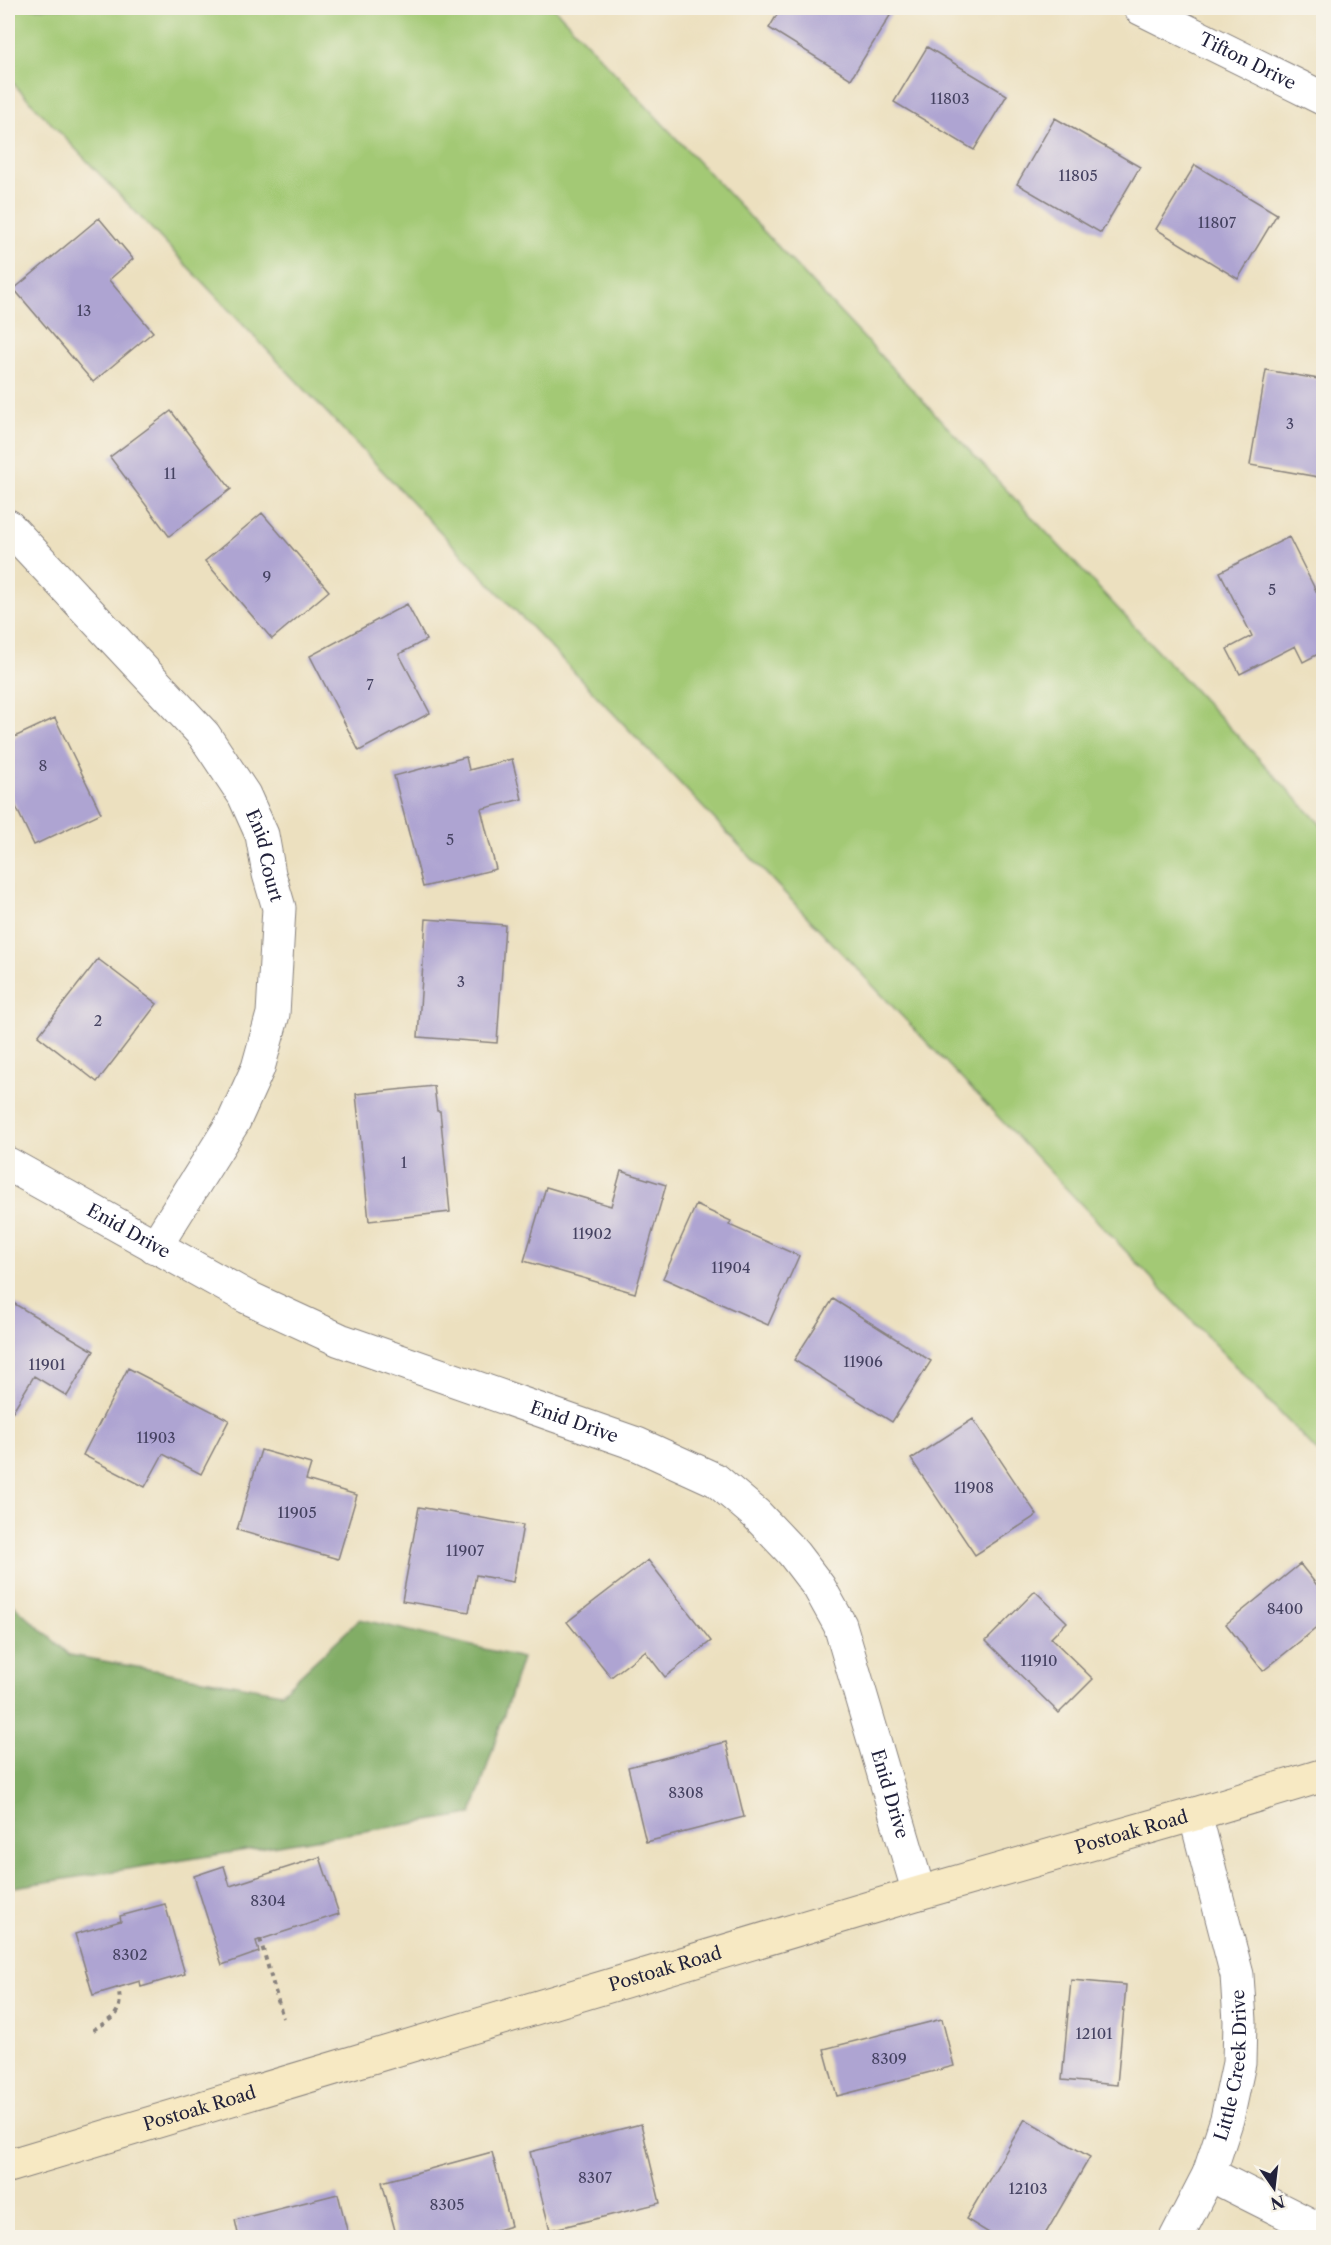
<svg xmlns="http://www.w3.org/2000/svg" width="1331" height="2245" viewBox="0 0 1331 2245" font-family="'Libre Caslon Text',serif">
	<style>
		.green { fill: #a3c974; stroke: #627658; stroke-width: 1.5 }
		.forest { fill: #82ad66; stroke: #526850; stroke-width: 1.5 }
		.building { fill: #aea4d2 }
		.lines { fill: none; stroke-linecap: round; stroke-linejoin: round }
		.street-casing { stroke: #87817d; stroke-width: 35 }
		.secondary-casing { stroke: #87817d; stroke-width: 35 }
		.path { stroke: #87817d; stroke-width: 4; stroke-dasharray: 4.5 4.5; stroke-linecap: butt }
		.street { stroke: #fff; stroke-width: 33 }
		.secondary { stroke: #f7e9c3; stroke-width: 33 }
		.labels { text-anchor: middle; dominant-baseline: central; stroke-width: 5; stroke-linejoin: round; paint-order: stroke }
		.number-label { font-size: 15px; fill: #454261 }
		.street-label { font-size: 18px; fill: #22223b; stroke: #f7f3e8 }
	</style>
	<rect width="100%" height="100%" fill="#f7f3e8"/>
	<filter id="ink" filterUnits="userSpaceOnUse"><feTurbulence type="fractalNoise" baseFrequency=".0167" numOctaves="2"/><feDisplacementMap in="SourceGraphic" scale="12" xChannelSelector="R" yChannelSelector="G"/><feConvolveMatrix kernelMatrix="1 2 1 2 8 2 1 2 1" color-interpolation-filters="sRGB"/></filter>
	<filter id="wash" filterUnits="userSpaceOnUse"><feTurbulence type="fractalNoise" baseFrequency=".008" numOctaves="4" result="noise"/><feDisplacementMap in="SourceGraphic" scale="24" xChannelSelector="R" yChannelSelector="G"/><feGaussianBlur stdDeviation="1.35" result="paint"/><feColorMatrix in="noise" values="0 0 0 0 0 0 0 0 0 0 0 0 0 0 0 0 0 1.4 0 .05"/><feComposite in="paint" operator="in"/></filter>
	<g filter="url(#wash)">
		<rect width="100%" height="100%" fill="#ece0bf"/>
		<path class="green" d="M8,8H554L1323,827V1458L8,78Z"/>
		<path class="forest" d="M8,1600L70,1655L281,1693L360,1619L522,1658L472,1814L15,1887L8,1871Z"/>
		<g id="blocks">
			<path class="building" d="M781,8H880L891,14L851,79L769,28Z
				M927,47L1007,95L974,150L894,102Z
				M1055,118L1140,167L1101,233L1017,184Z
				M1195,165L1277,214L1238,279L1156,229Z
				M99,218L133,259L109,280L153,332L93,382L14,289Z
				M1266,370L1324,380V478L1250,465Z
				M171,411L231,489L169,536L110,457Z
				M262,513L329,591L272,639L205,561Z
				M1289,537L1324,607V651L1303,662L1295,646L1240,674L1227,649L1252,636L1220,572Z
				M407,604L426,640L399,654L430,713L359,751L310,656Z
				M55,718L101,813L34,845L8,790V740Z
				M466,757L469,770L512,759L522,799L481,809L496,869L423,887L394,776Z
				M426,919L505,925L497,1043L418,1037Z
				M98,959L157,1004L97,1082L38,1036Z
				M434,1086L437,1111H440L450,1212L369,1221L356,1094Z
				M621,1171L666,1185L635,1293L524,1261L546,1187L611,1206Z
				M696,1205L731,1221L729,1225L799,1256L768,1325L663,1278Z
				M833,1299L931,1361L892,1422L794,1360Z
				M8,1300L94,1351L67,1396L34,1376L11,1414L8,1412Z
				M128,1368L229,1420L201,1474L163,1454L145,1487L83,1455Z
				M973,1419L1037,1515L975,1555L911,1459Z
				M261,1450L311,1464L306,1480L357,1495L338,1559L237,1530Z
				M419,1507L523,1525L513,1582L476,1575L469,1612L402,1601Z
				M648,1560L711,1641L665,1677L645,1651L611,1677L567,1622Z
				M1300,1564L1324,1594V1622L1263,1671L1226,1624Z
				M1035,1591L1067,1622L1051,1638L1093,1679L1059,1713L986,1641Z
				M726,1742L744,1817L646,1842L628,1767Z
				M320,1857L339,1914L256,1941L259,1952L222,1965L194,1876L224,1866L230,1886Z
				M165,1904L185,1974L141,1987L140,1981L93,1995L75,1934L121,1921L120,1916Z
				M1071,1980L1126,1985L1117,2085L1062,2080Z
				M942,2019L954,2066L837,2096L824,2049Z
				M1025,2119L1090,2157L1043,2238H997L966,2219Z
				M641,2124L660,2203L550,2230L530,2152Z
				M492,2152L511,2226L469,2238H397L382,2182Z
				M338,2194L349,2238H239L235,2220Z"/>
		</g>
	</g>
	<g filter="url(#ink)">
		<use href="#blocks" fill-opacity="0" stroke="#87817d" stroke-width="1.5"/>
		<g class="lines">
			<g class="street-casing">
				<g id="street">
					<path id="s1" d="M1140,8L1324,99"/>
					<path id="s2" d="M8,526L204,735L244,795L262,835L269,874L279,908L273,1014L258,1068L234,1121L155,1247"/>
					<path id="s3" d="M8,1164L247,1297L340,1340L637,1444L716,1480L756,1514L793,1553L819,1587L840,1625L919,1893"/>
					<path d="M1209,2174L1324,2232"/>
					<path id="s4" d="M1176,2238L1209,2174L1227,2119L1239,2063L1240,2021L1237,1975L1195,1814"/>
				</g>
			</g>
			<g class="secondary-casing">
				<g id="secondary">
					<path id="s5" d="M8,2166L919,1893L1195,1814L1324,1775"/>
				</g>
			</g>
			<path class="path" d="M260,1939L283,2018
				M93,2030C113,2018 124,2014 118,1987"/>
			<use href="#street" class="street"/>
			<use href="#secondary" class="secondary"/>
		</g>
	</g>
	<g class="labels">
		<g class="number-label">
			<text x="950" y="98">11803</text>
			<text x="1078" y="175">11805</text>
			<text x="1217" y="222">11807</text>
			<text x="84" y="310">13</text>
			<text x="1290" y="423">3</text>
			<text x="170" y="473">11</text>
			<text x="267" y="576">9</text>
			<text x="1272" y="589">5</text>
			<text x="370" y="684">7</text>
			<text x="43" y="765">8</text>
			<text x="450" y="839">5</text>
			<text x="461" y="981">3</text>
			<text x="98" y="1020">2</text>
			<text x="404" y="1162">1</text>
			<text x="592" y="1233">11902</text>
			<text x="731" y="1267">11904</text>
			<text x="863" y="1361">11906</text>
			<text x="47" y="1364">11901</text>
			<text x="156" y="1437">11903</text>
			<text x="974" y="1487">11908</text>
			<text x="297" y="1512">11905</text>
			<text x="465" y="1550">11907</text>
			<text x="1285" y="1608">8400</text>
			<text x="1039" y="1660">11910</text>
			<text x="686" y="1792">8308</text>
			<text x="268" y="1900">8304</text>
			<text x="130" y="1954">8302</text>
			<text x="1094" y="2033">12101</text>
			<text x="889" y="2058">8309</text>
			<text x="595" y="2177">8307</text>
			<text x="1028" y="2188">12103</text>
			<text x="447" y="2204">8305</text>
		</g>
		<g class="street-label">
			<text stroke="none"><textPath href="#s1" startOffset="120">Tifton Drive</textPath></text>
			<text stroke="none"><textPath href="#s2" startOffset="423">Enid Court</textPath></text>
			<text stroke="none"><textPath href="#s3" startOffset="138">Enid Drive</textPath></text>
			<text stroke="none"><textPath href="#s3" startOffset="624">Enid Drive</textPath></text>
			<text stroke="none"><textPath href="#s3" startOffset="1146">Enid Drive</textPath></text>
			<text stroke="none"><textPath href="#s5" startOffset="1172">Postoak Road</textPath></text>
			<text stroke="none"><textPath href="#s5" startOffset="686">Postoak Road</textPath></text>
			<text stroke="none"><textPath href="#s4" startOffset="184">Little Creek Drive</textPath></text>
			<text stroke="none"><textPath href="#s5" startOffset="200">Postoak Road</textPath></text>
		</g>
	</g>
	<rect width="1331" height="2245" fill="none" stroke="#f7f3e8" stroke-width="30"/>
	<g transform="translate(1274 2188) rotate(166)" stroke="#f7f3e8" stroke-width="4.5" paint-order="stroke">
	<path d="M0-4.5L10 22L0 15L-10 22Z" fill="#22223b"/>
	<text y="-9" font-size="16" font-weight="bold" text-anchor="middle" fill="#22223b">N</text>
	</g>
</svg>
